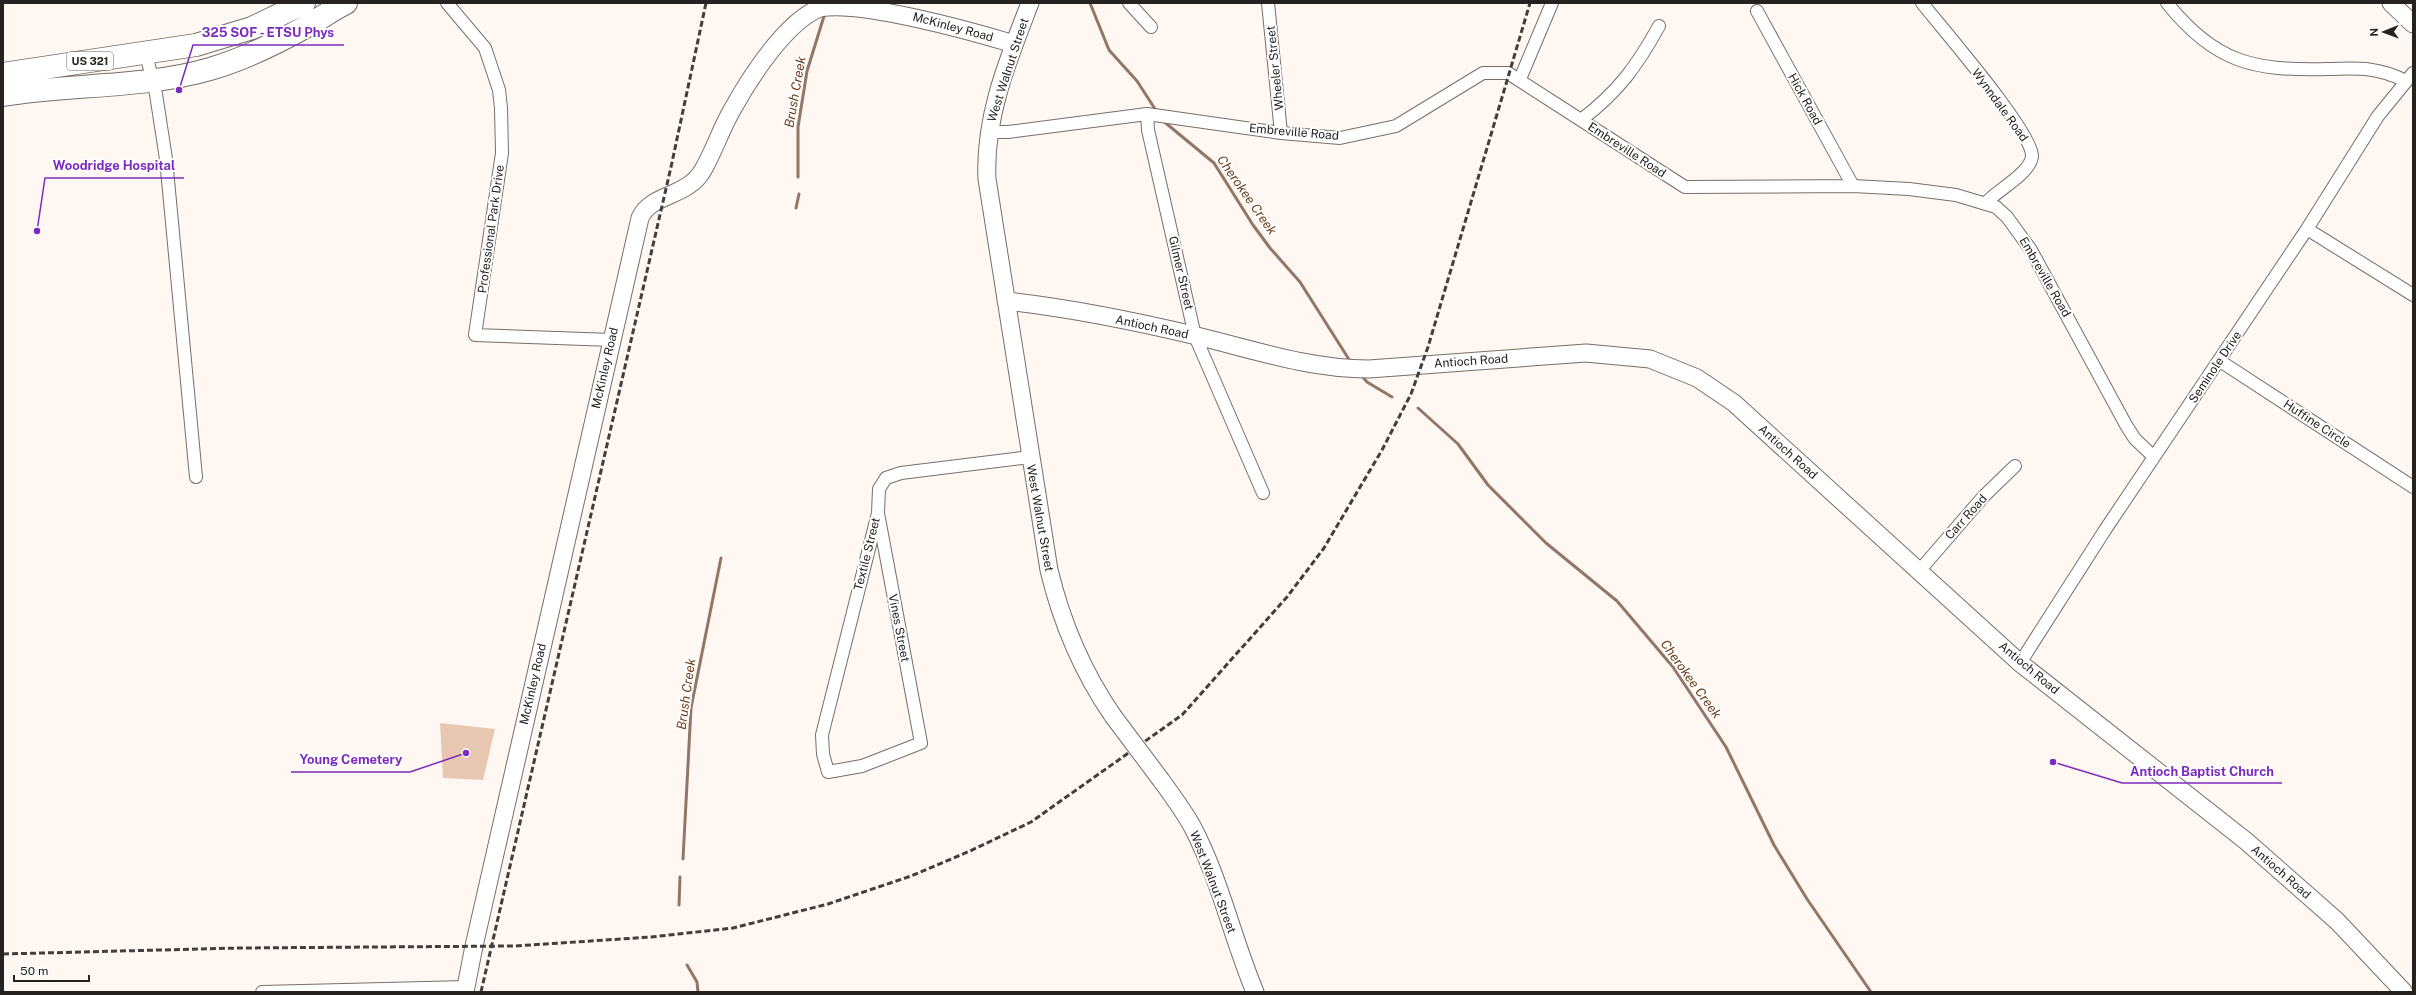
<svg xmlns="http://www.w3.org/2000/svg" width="2416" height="995" viewBox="0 0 2416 995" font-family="'Public Sans',sans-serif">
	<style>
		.green { fill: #e7c7b2 }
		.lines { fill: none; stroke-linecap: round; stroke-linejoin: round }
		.stream { stroke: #917767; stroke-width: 3 }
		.street-casing { stroke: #766f6a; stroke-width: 14 }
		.secondary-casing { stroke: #766f6a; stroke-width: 19 }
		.highway-casing { stroke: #766f6a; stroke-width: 24 }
		.street { stroke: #fff; stroke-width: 12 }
		.secondary { stroke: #fff; stroke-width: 17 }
		.highway { stroke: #fff; stroke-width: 22 }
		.rail { stroke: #423e3c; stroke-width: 3; stroke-dasharray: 6 3; stroke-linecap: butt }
		.secondary-bridge-casing { stroke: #766f6a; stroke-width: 19; stroke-linecap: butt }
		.secondary-bridge { stroke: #fff; stroke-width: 17 }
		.labels { text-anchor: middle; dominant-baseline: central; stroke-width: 4; stroke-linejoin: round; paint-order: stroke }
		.shield { fill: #fff; stroke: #666463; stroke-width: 1 }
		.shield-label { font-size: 11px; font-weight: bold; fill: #252220 }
		.street-label { font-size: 12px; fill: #252220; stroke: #fff }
		.water-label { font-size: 13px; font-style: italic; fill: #6e3e1a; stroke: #fff }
		.leader { fill: none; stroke: #7b2cbf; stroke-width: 1.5 }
		.callout-dot { fill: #7b2cbf; stroke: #fff; stroke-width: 1.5 }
		.callout-label { font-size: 13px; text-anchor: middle; font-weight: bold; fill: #7b2cbf; stroke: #fff; stroke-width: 4; stroke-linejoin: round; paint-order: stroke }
	</style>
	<rect width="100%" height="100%" fill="#fff7f1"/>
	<path class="green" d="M440,723L495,729L483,780L443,778Z"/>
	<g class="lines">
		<path class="stream" d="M1090,3L1109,50L1137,81L1157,112
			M1162,120L1214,163L1253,225L1270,248L1300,282L1350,361
			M798,177V127L807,71L825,13
			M796,208L799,194
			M1361,375L1367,382L1392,397
			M1418,408L1458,444L1488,485L1546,543L1617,601L1673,667L1726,747L1774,845L1807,899L1871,992
			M683,859L691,708L721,558
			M679,905L680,877
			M687,965L697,982L698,992"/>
		<g class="street-casing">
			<path id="street" d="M447,3L485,48L499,90L501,108L502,153L475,335L612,340
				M1129,3L1151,27
				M1268,3L1281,133
				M1922,3C1941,27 2033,133 2032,156C2031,173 1997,190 1986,203
				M2167,3C2215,63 2254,71 2328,69C2359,68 2378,67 2406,81
				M1757,11L1853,186
				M146,54L156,94L166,159L196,477
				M1520,79L1552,3
				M1147,114L1148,130L1195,336L1263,493
				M1581,120C1618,92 1637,66 1659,26
				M989,132H1008L1147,114L1281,133L1340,138L1396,126L1483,73H1508L1685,187L1853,186L1909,189L1956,195L1996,207L2007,217L2031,250L2126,425L2135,439L2154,457
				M2307,229L2413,295
				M2220,361L2413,487
				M878,513L921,743L862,766L828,772L823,754L822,735L878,513L879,489L886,478L901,473L1030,457
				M1920,570L1983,497L2015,466
				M2020,663L2105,530L2307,229L2378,116L2413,73
				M262,992L466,987"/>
		</g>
		<g class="secondary-casing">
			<path id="secondary" d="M1030,3C1008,60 984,117 987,179L1049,570C1062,624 1082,671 1113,716
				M2391,3L2413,24
				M1006,301C1070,308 1134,321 1197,336C1254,350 1310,369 1369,369L1586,353L1650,359L1697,378L1734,403L2020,663L2246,841L2337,921L2404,992
				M1161,780C1172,795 1183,810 1192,826C1220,879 1232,937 1255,992
				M465,992L474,946L640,218C651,193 687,198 703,170C714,151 721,129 732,110C749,79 786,21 820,8C859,0 971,31 1014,44"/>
		</g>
		<g class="highway-casing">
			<path id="highway" d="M3,74L196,45L252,28L304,3
				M3,95C70,84 145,88 210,69C244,59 277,43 307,26C320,19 333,9 346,3"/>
		</g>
		<use href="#street" class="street"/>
		<use href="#secondary" class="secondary"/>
		<use href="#highway" class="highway"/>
		<path class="rail" d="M3,954L239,948L515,946L651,937L733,928L828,904L911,876L970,851L1031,822L1182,715L1287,597L1324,548L1382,450L1411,394L1428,347L1530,3
			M481,992L671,167L706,3"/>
		<g class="secondary-bridge-casing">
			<path id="secondary-bridge" d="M1113,716L1161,780"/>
		</g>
		<use href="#secondary-bridge" class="secondary-bridge"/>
	</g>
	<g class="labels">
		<rect class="shield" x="67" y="52" width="46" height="18" rx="3"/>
		<g class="shield-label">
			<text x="90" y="61">US 321</text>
		</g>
		<g class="street-label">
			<text transform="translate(953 27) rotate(15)">McKinley Road</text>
			<text transform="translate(1275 68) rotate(-96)">Wheeler Street</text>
			<text transform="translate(1008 70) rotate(-72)">West Walnut Street</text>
			<text transform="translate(1805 99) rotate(61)">Hick Road</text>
			<text transform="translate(2000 105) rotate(54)">Wynndale Road</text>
			<text transform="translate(1294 132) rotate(5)">Embreville Road</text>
			<text transform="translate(1627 150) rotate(33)">Embreville Road</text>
			<text transform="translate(491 229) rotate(-82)">Professional Park Drive</text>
			<text transform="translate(1181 273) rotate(77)">Gilmer Street</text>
			<text transform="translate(2045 277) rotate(60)">Embreville Road</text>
			<text transform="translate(1152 327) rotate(12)">Antioch Road</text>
			<text transform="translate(1471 361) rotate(-4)">Antioch Road</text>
			<text transform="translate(2215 367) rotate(-56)">Seminole Drive</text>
			<text transform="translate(605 368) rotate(-77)">McKinley Road</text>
			<text transform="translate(2317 424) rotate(33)">Huffine Circle</text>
			<text transform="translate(1788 452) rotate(42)">Antioch Road</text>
			<text transform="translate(1966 517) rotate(-48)">Carr Road</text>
			<text transform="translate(1040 518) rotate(80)">West Walnut Street</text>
			<text transform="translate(867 554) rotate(-76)">Textile Street</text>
			<text transform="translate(899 628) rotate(79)">Vines Street</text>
			<text transform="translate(2029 668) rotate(40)">Antioch Road</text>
			<text transform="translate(533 684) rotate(-77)">McKinley Road</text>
			<text transform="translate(2281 872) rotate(41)">Antioch Road</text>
			<text transform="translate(1213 882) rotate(69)">West Walnut Street</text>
		</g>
		<g class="water-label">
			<text transform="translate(795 92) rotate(-80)">Brush Creek</text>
			<text transform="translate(1247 195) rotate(55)">Cherokee Creek</text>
			<text transform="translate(1691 679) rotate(54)">Cherokee Creek</text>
			<text transform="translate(686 694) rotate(-82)">Brush Creek</text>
		</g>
	</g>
	<path class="leader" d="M179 90L193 45H344M37 231L45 178H184M466 753L410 772H291M2053 762L2122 783H2282"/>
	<g class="callout-dot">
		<circle cx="179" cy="90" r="4"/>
		<circle cx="37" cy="231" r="4"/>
		<circle cx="466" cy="753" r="4"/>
		<circle cx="2053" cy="762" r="4"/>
	</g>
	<g class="callout-label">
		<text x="268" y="37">325 SOF - ETSU Phys</text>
		<text x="114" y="170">Woodridge Hospital</text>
		<text x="351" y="764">Young Cemetery</text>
		<text x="2202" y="776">Antioch Baptist Church</text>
	</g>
	<rect width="2416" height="995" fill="none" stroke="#252220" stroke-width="8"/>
	<g transform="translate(2384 32) rotate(269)" stroke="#ffffff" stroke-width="3" paint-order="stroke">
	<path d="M0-3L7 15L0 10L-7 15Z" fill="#252220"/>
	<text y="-6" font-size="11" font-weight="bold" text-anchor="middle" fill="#252220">N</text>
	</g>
	<path d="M14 975v6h75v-6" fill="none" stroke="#252220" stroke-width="2"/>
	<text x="20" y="975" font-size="12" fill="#252220" stroke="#ffffff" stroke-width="3" paint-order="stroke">50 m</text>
</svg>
